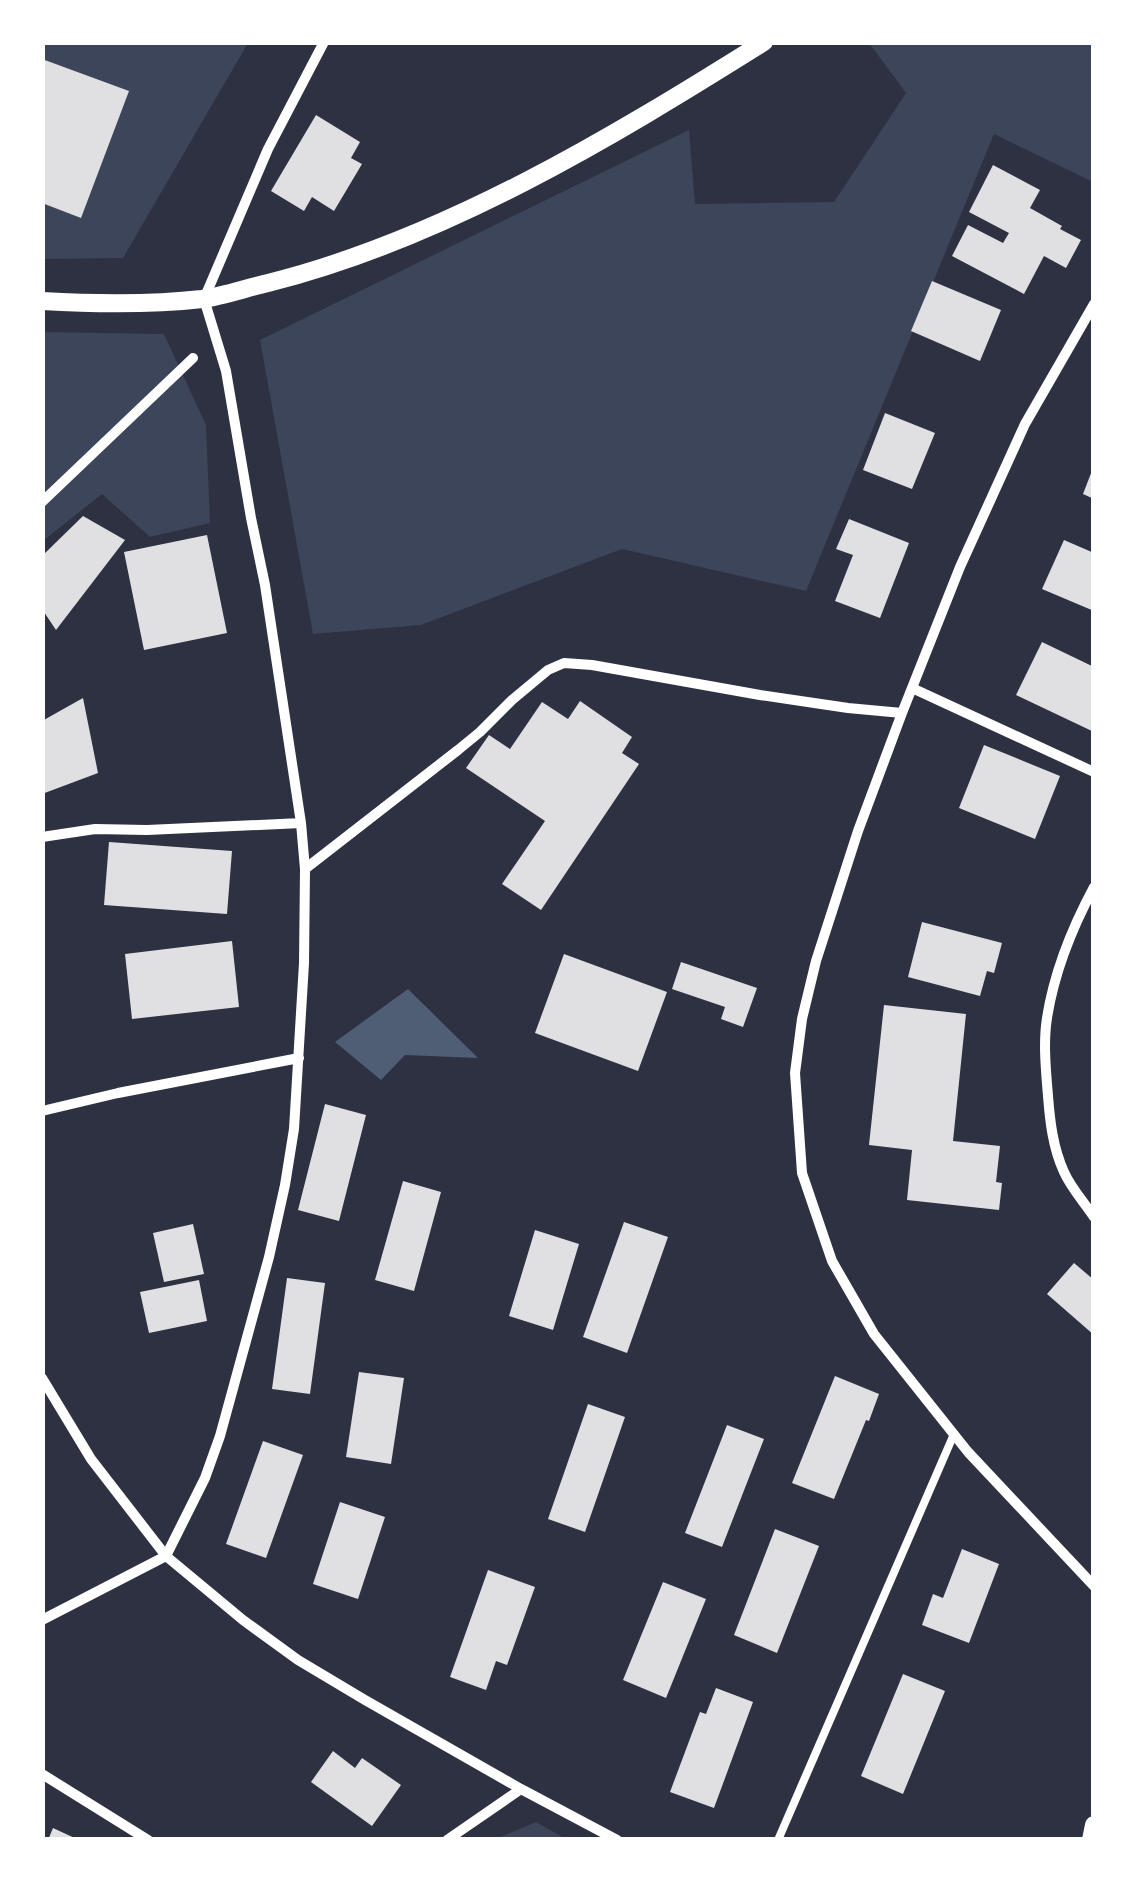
<svg xmlns="http://www.w3.org/2000/svg" width="1136" height="1882" viewBox="0 0 1136 1882" font-family="'Fira Sans Condensed',sans-serif">
	<style>
		.green { fill: #3c4559 }
		.water { fill: #4f5d75 }
		.building { fill: #e0e0e3 }
		.lines { fill: none; stroke-linecap: round; stroke-linejoin: round }
		.service { stroke: #fff; stroke-width: 8 }
		.minor { stroke: #fff; stroke-width: 10 }
		.tertiary { stroke: #fff; stroke-width: 18 }
	</style>
	<rect width="100%" height="100%" fill="#2d3142"/>
	<path class="green" d="M42,43H248L123,258L43,259Z
		M869,43H1093V182L994,134L806,591L622,549L421,625L313,634L260,340L689,130L695,204L834,202L906,93Z
		M43,332L164,334L206,425L210,523L150,537L102,494L43,541Z
		M536,1822L566,1839H496Z"/>
	<path class="water" d="M408,989L410,991L478,1058L405,1055L381,1080L335,1042Z"/>
	<path class="building" d="M42,59L129,91L81,218L42,203Z
		M316,115L360,142L351,158L362,164L334,211L312,197L304,211L271,191Z
		M993,165L1040,190L1030,208L1062,226L1060,229L1081,240L1066,268L1044,256L1024,294L952,256L968,225L1003,243L1009,233L969,212Z
		M932,281L1001,310L980,361L911,331Z
		M885,413L935,433L912,489L863,470Z
		M1093,468H1094V499L1083,494Z
		M83,516L125,540L56,630L42,609V556Z
		M849,519L909,543L880,618L835,601L853,555L836,549Z
		M207,535L227,633L144,650L124,552Z
		M1064,540L1094,553V611L1042,589Z
		M1042,642L1094,667V732L1016,695Z
		M83,698L98,773L42,794V721Z
		M580,701L632,737L622,753L639,764L541,910L502,884L545,821L466,768L489,735L510,749L542,702L568,719Z
		M984,745L1060,776L1035,839L959,808Z
		M109,842L232,851L227,914L104,905Z
		M922,922L1002,943L994,973L987,971L980,996L908,977Z
		M232,941L239,1007L132,1019L125,954Z
		M564,954L667,992L638,1071L535,1033Z
		M681,962L757,988L743,1027L721,1019L725,1007L672,989Z
		M884,1005L966,1014L953,1141L1000,1146L996,1182L1002,1183L999,1210L907,1200L912,1150L869,1145Z
		M325,1104L366,1115L339,1221L298,1210Z
		M403,1181L441,1192L414,1291L375,1280Z
		M624,1222L668,1237L627,1353L583,1337Z
		M193,1224L204,1274L164,1282L153,1233Z
		M535,1230L579,1244L553,1330L509,1316Z
		M1074,1263L1094,1280V1335L1047,1294Z
		M287,1278L325,1283L310,1394L272,1389Z
		M199,1280L207,1321L149,1333L140,1292Z
		M359,1372L404,1378L391,1464L346,1457Z
		M835,1376L879,1394L869,1421L866,1420L834,1499L792,1483Z
		M588,1404L625,1417L585,1532L548,1519Z
		M727,1425L764,1439L722,1547L685,1533Z
		M263,1441L303,1455L266,1558L226,1544Z
		M340,1502L385,1517L358,1599L313,1584Z
		M775,1529L819,1546L777,1653L734,1635Z
		M962,1549L999,1564L969,1643L922,1625L933,1594L943,1598Z
		M488,1570L535,1587L507,1665L496,1661L486,1690L450,1677Z
		M663,1582L706,1599L666,1698L623,1680Z
		M903,1674L945,1691L903,1794L861,1776Z
		M716,1688L753,1702L714,1808L670,1792L700,1712L706,1714Z
		M333,1751L355,1768L362,1758L401,1785L372,1826L311,1782Z
		M53,1828L79,1840H48Z"/>
	<g class="lines">
		<path class="service" d="M778,1840L954,1434"/>
		<path class="minor" d="M1094,304L1025,424L960,567L902,713L858,831L816,961L802,1019L795,1073L802,1173L832,1261L874,1334L968,1452L1094,1586
			M42,502L193,358
			M912,688L1094,772
			M42,837L95,829L147,830L301,823
			M305,869L458,750L480,732L512,700L548,670L564,663L592,665L760,695L848,708L902,713
			M1094,887C1072,928 1054,973 1047,1018C1043,1043 1046,1071 1048,1096C1050,1122 1053,1148 1064,1172C1071,1188 1084,1202 1094,1217
			M42,1111L118,1093L299,1058
			M42,1378L91,1459L166,1556L243,1620L298,1660L365,1700L521,1789L617,1840
			M42,1620L166,1556L205,1478L220,1436L269,1257L285,1185L294,1129L304,963L305,869L301,823L265,585L251,518L226,371L204,299L268,149L324,42
			M42,1774L148,1840
			M447,1840L521,1789"/>
		<path class="tertiary" d="M42,301C95,304 149,305 202,299C224,296 246,288 268,283C444,239 611,138 764,42
			M1091,1840L1094,1825"/>
	</g>
	<rect width="1136" height="1882" fill="none" stroke="#ffffff" stroke-width="90"/>
</svg>
